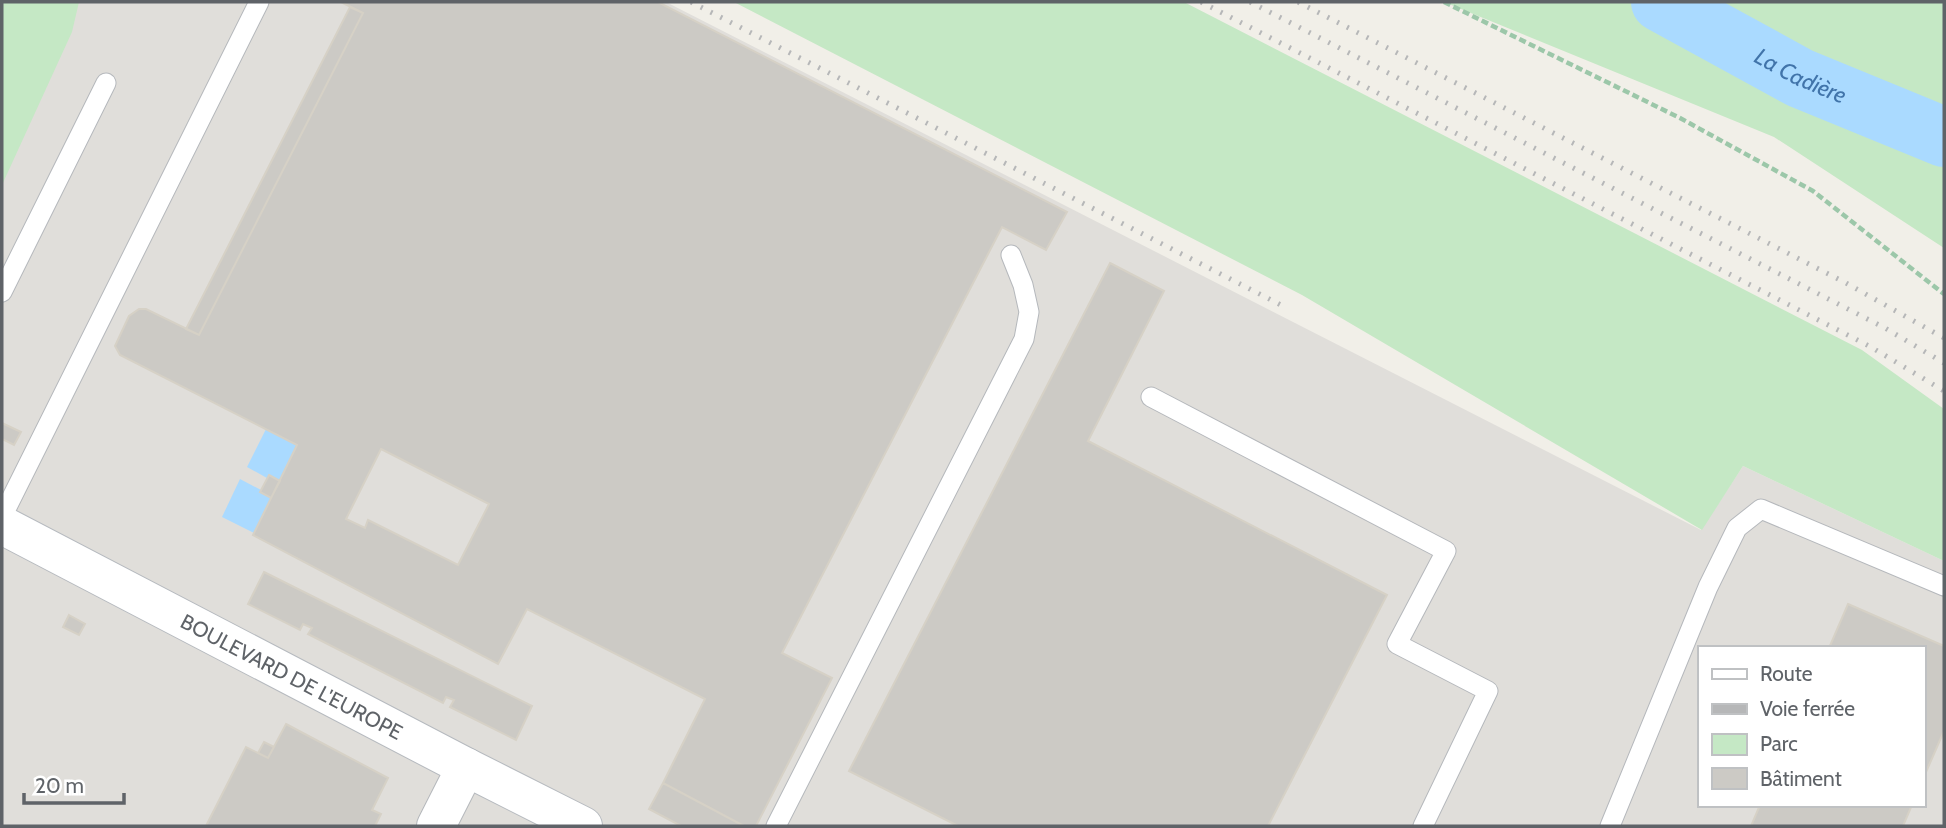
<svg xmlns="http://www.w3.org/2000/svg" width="1946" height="828" viewBox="0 0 1946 828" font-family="Cabin,sans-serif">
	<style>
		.industrial { fill: #e0deda; fill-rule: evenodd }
		.green { fill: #c5e8c5 }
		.water { fill: #aadaff }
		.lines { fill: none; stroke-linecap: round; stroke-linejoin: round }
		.river { stroke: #aadaff; stroke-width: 60 }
		.building { fill: #cccac5; stroke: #d6d1c6; stroke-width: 2; fill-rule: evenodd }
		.lane-casing { stroke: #b5b8bc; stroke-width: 21 }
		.street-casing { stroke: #b5b8bc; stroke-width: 40 }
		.secondary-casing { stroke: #b6babf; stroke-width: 40 }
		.path { stroke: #9cc7a9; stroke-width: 4.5; stroke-dasharray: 7 3.5; stroke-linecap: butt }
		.lane { stroke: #fff; stroke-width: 19 }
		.street { stroke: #fff; stroke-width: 38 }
		.secondary { stroke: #fff; stroke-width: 38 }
		.rail { stroke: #b6b7b8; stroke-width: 5; stroke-dasharray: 2 9; stroke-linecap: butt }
		.labels { text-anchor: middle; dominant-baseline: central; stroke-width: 7; stroke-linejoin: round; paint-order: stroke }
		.street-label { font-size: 21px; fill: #5f6368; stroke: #fff }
		.water-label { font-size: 23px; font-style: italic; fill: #4174aa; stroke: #fff }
	</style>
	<rect width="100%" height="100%" fill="#f1efe8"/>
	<path class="industrial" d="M2,2H666L1701,530L1743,466L1944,561V826H2ZM1699,648H1923V805H1699Z"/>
	<path class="green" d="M2,2H79L72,32L2,185Z
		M734,2H1184L1862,350L1944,409V561L1743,466L1702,530L1302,295Z
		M1444,2H1944V248L1774,137Z"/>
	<path class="water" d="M266,429L297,445L280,481L269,475L267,478L247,467Z
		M240,479L261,490V492L271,498L254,533L222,517Z"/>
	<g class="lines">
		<path class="river" id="s1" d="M1661,2L1800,78L1944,137"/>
	</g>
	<path class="building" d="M341,2H658L1067,212L1046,250L1002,227L782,653L832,678L756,826H744L663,783L705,699L527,609L498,664L253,535L297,445L120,355L115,346L129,316L139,309H146L199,335L363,13ZM381,449L489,504L458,565L368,520L365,528L346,519Z
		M350,7L363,13L199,335L186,329Z
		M1110,263L1164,291L1088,441L1387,595L1268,826H958L849,771Z
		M2,423L21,432L14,445L2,439Z
		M269,475L280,481L271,498L260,492Z
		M264,572L532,706L516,740L450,707L454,700L446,697L443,703L308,634L312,628L303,624L300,630L248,604Z
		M1848,604L1944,646V731L1923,779V648H1829Z
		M69,615L85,624L79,635L63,627Z
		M286,724L388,778L372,810L381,814L375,826H206L246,747L268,758Z
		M264,742L274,747L268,758L258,753Z
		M663,783L744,826H681L649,809Z
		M1760,805H1912L1903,826H1751Z"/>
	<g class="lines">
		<g class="lane-casing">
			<path id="lane" d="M2,292L106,83
				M1151,397L1446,551L1397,644L1488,691L1423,826
				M2,517L259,2
				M776,826L1024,339L1029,312L1023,285L1011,255
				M1610,826L1708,587L1737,528L1761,509L1944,586"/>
		</g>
		<g class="street-casing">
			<path id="street" d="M436,826L466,767"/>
		</g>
		<g class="secondary-casing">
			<g id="secondary">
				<path id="s2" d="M2,525L466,767L583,826"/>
			</g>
		</g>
		<path class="path" d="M1444,2L1680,118L1813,191L1944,294"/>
		<use href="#lane" class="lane"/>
		<use href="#street" class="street"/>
		<use href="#secondary" class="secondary"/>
		<path class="rail" d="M691,2L1281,305
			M1201,2L1871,347L1944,391
			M1250,2L1885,328L1944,363
			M1298,2L1846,283L1944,338"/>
	</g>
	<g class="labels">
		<g class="street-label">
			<text stroke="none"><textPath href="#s2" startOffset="327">BOULEVARD DE L'EUROPE</textPath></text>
		</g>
		<g class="water-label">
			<text stroke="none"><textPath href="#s1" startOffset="158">La Cadière</textPath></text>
		</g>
	</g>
	<rect width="1946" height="828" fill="none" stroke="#5f6368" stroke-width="7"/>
	<rect x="1698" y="646" width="228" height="161" fill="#ffffff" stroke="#bfc1c3" stroke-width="2"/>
	<rect x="1712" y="669" width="35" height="10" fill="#ffffff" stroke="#bfc1c3" stroke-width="2"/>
	<text x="1760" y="681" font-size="21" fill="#5f6368">Route</text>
	<rect x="1712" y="704" width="35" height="10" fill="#b6b7b8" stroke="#bfc1c3" stroke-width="2"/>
	<text x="1760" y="716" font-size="21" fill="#5f6368">Voie ferrée</text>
	<rect x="1712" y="734" width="35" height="21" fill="#c5e8c5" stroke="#bfc1c3" stroke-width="2"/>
	<text x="1760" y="751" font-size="21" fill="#5f6368">Parc</text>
	<rect x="1712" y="768" width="35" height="21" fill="#cccac5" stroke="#bfc1c3" stroke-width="2"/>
	<text x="1760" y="786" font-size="21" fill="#5f6368">Bâtiment</text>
	<path d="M24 793v10h100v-10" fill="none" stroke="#5f6368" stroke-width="3.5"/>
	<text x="35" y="793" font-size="21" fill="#5f6368" stroke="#ffffff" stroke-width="5" paint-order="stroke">20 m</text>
</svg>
